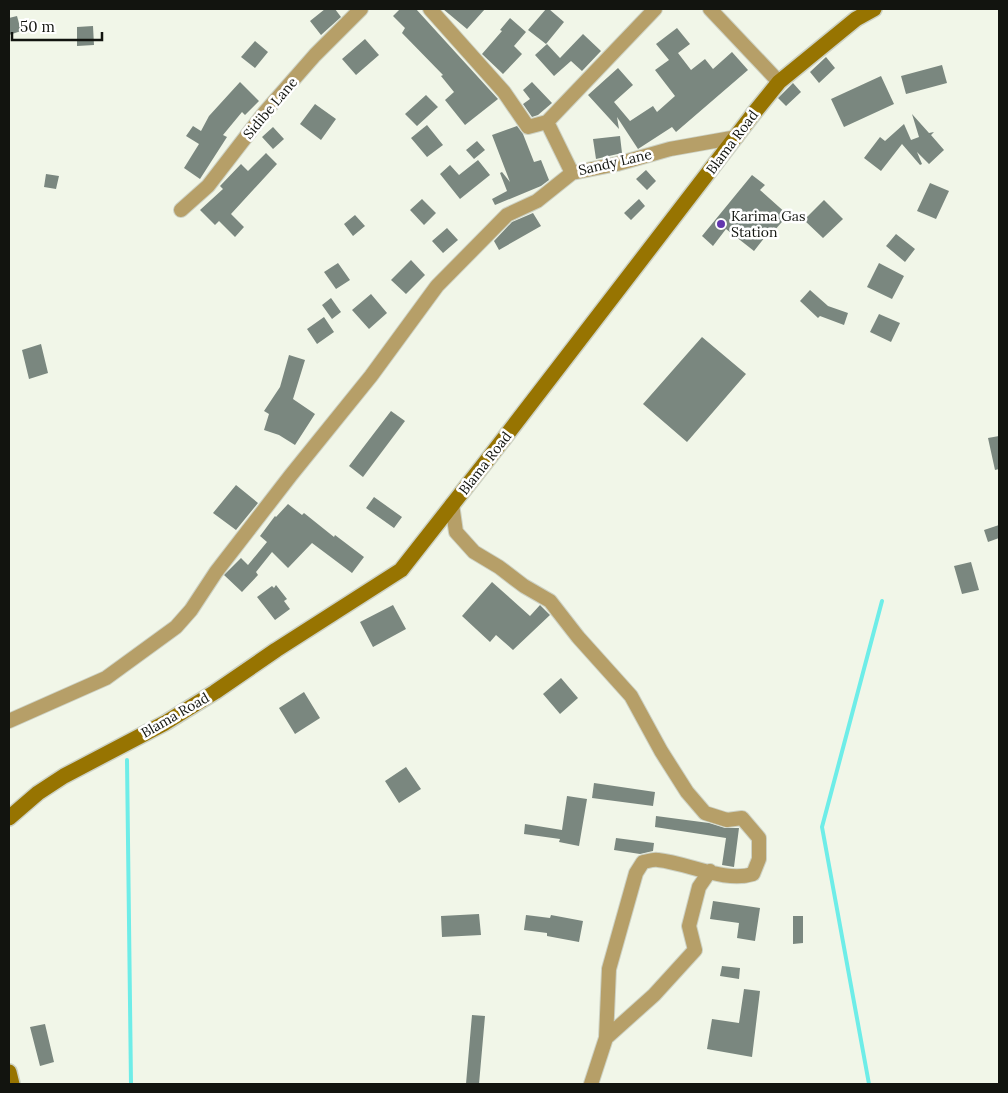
<svg xmlns="http://www.w3.org/2000/svg" width="1008" height="1093" viewBox="0 0 1008 1093" font-family="Lora,serif">
	<style>
		.lines { fill: none; stroke-linecap: round; stroke-linejoin: round }
		.stream { stroke: #6eede8; stroke-width: 4 }
		.building { fill: #7a877f }
		.street-casing { stroke: #cdd2c5; stroke-width: 16 }
		.secondary-casing { stroke: #cdd2c5; stroke-width: 18 }
		.street { stroke: #b69f68; stroke-width: 14 }
		.secondary { stroke: #977401; stroke-width: 15 }
		.poi-dot { fill: #6336ae; stroke: #fff; stroke-width: 2 }
		.labels { text-anchor: middle; dominant-baseline: central; stroke-width: 5; stroke-linejoin: round; paint-order: stroke }
		.street-label { font-size: 14px; fill: #12140f; stroke: #fff }
		.poi-label { font-size: 14px; fill: #12140f; stroke: #fff; text-anchor: start }
	</style>
	<rect width="100%" height="100%" fill="#f1f6e8"/>
	<g class="lines">
		<path class="stream" d="M127,760L131,1084
			M869,1084L822,827L882,601"/>
	</g>
	<path class="building" d="M325,9H335L341,17L321,35L310,21Z
		M400,9H416L498,99L465,125L445,100L454,92L441,76L443,75L402,33L405,28L393,16Z
		M443,9H485L467,29Z
		M546,9H549L564,22L546,44L528,30Z
		M17,16L21,31L9,35V18Z
		M510,18L526,32L514,46L522,54L503,74L482,54L502,31L500,30Z
		M93,26L94,45L77,46V27Z
		M677,28L690,44L678,53L691,70L705,59L713,69L732,52L748,70L676,132L672,127L638,149L617,117L619,129L588,95L618,68L633,85L614,102L630,121L653,106L657,112L675,96L655,70L669,60L656,44Z
		M583,34L601,51L582,71L571,61L554,76L535,55L547,44L560,58Z
		M365,39L379,55L356,75L342,59Z
		M255,41L268,52L255,68L241,57Z
		M826,57L835,68L819,83L810,72Z
		M942,65L947,83L906,94L901,76Z
		M881,76L894,104L844,127L831,99Z
		M240,82L259,101L245,115L242,112L223,135L227,137L200,179L184,168L199,144L186,136L193,126L201,131L209,116Z
		M532,82L552,103L538,115L532,117L523,104L530,99L523,90Z
		M793,83L801,92L786,106L778,98Z
		M426,95L438,107L417,126L405,114Z
		M315,104L336,119L321,140L300,124Z
		M912,114L929,133L934,132L931,135L944,150L929,164L917,152L922,164L920,165L902,144L881,171L864,158L880,137L885,141L904,124L911,140L919,137Z
		M427,125L443,145L427,157L411,138Z
		M517,126L523,134L534,162L541,160L549,180L541,186L495,205L492,199L507,191L500,173L502,172L510,182L492,135Z
		M273,127L284,139L273,149L262,137Z
		M620,136L622,153L596,159L593,139Z
		M477,141L485,150L474,159L466,150Z
		M266,153L277,164L231,214L244,227L235,237L219,221L215,225L200,210L223,189L220,186L241,164L248,171Z
		M478,160L490,175L460,199L440,174L450,165L459,175Z
		M646,170L656,181L647,190L636,179Z
		M46,174L59,176L56,189L44,187Z
		M752,175L765,185L760,190L788,215L767,239L765,237L754,251L726,229L713,246L702,236Z
		M930,183L949,191L936,219L917,211Z
		M422,199L436,213L424,225L410,210Z
		M639,199L645,206L631,220L624,213Z
		M824,200L843,219L823,238L804,220Z
		M533,213L541,226L499,250L494,241L512,222Z
		M355,215L365,226L353,236L344,224Z
		M447,228L458,240L443,253L432,241Z
		M896,234L915,249L905,262L886,246Z
		M411,260L425,275L406,294L391,280Z
		M338,263L350,280L336,289L324,272Z
		M879,263L904,276L892,299L867,287Z
		M810,290L828,306L848,313L844,325L820,316L818,318L800,301Z
		M371,294L387,313L369,329L352,310Z
		M331,298L341,312L332,319L322,305Z
		M879,314L900,323L891,342L870,332Z
		M324,317L334,332L317,344L307,329Z
		M702,337L746,374L687,442L643,404Z
		M41,344L48,373L29,379L22,350Z
		M289,355L305,360L293,399L315,414L295,445L279,435L264,430L269,414L264,411L280,387Z
		M391,411L405,421L363,477L349,466Z
		M999,436V469L995,470L988,438Z
		M236,485L258,503L236,530L213,513Z
		M374,497L402,517L394,528L366,508Z
		M288,504L302,515L304,513L334,537L335,535L364,557L352,573L312,543L288,568L272,552L256,572L258,575L242,592L224,575L241,558L248,565L267,542L260,536L275,516L276,517Z
		M999,525V538L988,542L984,530Z
		M971,562L979,590L962,594L954,566Z
		M492,582L530,616L540,605L550,615L513,650L496,635L490,642L462,616Z
		M276,585L287,599L284,601L290,609L275,620L257,597L272,586L274,588Z
		M393,605L406,629L373,647L360,622Z
		M561,678L578,698L560,714L543,694Z
		M304,692L320,718L295,734L279,708Z
		M406,767L421,789L399,803L385,781Z
		M594,783L655,792L653,806L592,798Z
		M567,796L587,799L579,846L559,842L560,839L524,834L525,824L562,830Z
		M656,816L709,823L725,828H739L734,867L722,865L726,838L655,827Z
		M616,838L654,843L653,851L640,854L614,850Z
		M713,901L760,908L755,941L737,938L739,923L710,919Z
		M479,914L481,935L442,937L441,916Z
		M526,915L550,918L551,915L583,921L579,942L547,936V933L524,930Z
		M793,916H803V943L793,944Z
		M722,966L740,968L739,979L720,976Z
		M744,989L760,991L752,1057L707,1049L712,1019L739,1023Z
		M472,1015L485,1016L479,1084H466Z
		M45,1024L54,1062L40,1066L30,1027Z"/>
	<g class="lines">
		<g class="street-casing">
			<path id="street" d="M430,9L504,92L528,127L547,122L572,173L617,164L670,149L737,137
				M710,9L779,82
				M547,122L655,9
				M181,210L208,186L265,112L315,55L361,9
				M452,504L456,532L474,552L499,567L524,586L550,601L578,637L631,696L661,751L687,792L705,813L727,820L742,818L759,838V859L753,874C725,883 688,863 658,860C654,859 648,861 643,862L636,873L609,969L606,1038L591,1084
				M9,721L106,678L176,627L191,610L216,572L291,475L371,376L437,286L507,215L537,201L572,173
				M606,1038L654,995L695,950L689,926L699,887L710,871"/>
		</g>
		<g class="secondary-casing">
			<path id="secondary" d="M9,818L38,793L64,776L165,723L215,692L276,650L401,570L492,454L754,113L779,82L856,19L874,9
				M9,1072L12,1084"/>
		</g>
		<use href="#street" class="street"/>
		<use href="#secondary" class="secondary"/>
	</g>
	<circle class="poi-dot" cx="721" cy="224" r="5"/>
	<g class="labels">
		<g class="street-label">
			<text transform="translate(270 108) rotate(-50)">Sidibe Lane</text>
			<text transform="translate(732 142) rotate(-53)">Blama Road</text>
			<text transform="translate(615 162) rotate(-13)">Sandy Lane</text>
			<text transform="translate(485 463) rotate(-52)">Blama Road</text>
			<text transform="translate(175 715) rotate(-30)">Blama Road</text>
		</g>
		<g class="poi-label">
			<text x="731" y="216">Karima Gas<tspan x="731" dy="16">Station</tspan></text>
		</g>
	</g>
	<rect width="1008" height="1093" fill="none" stroke="#12140f" stroke-width="20"/>
	<path d="M12 32v8h90v-8" fill="none" stroke="#12140f" stroke-width="2.5"/>
	<text x="20" y="32" font-size="15" fill="#12140f" stroke="#ffffff" stroke-width="4" paint-order="stroke">50 m</text>
</svg>
